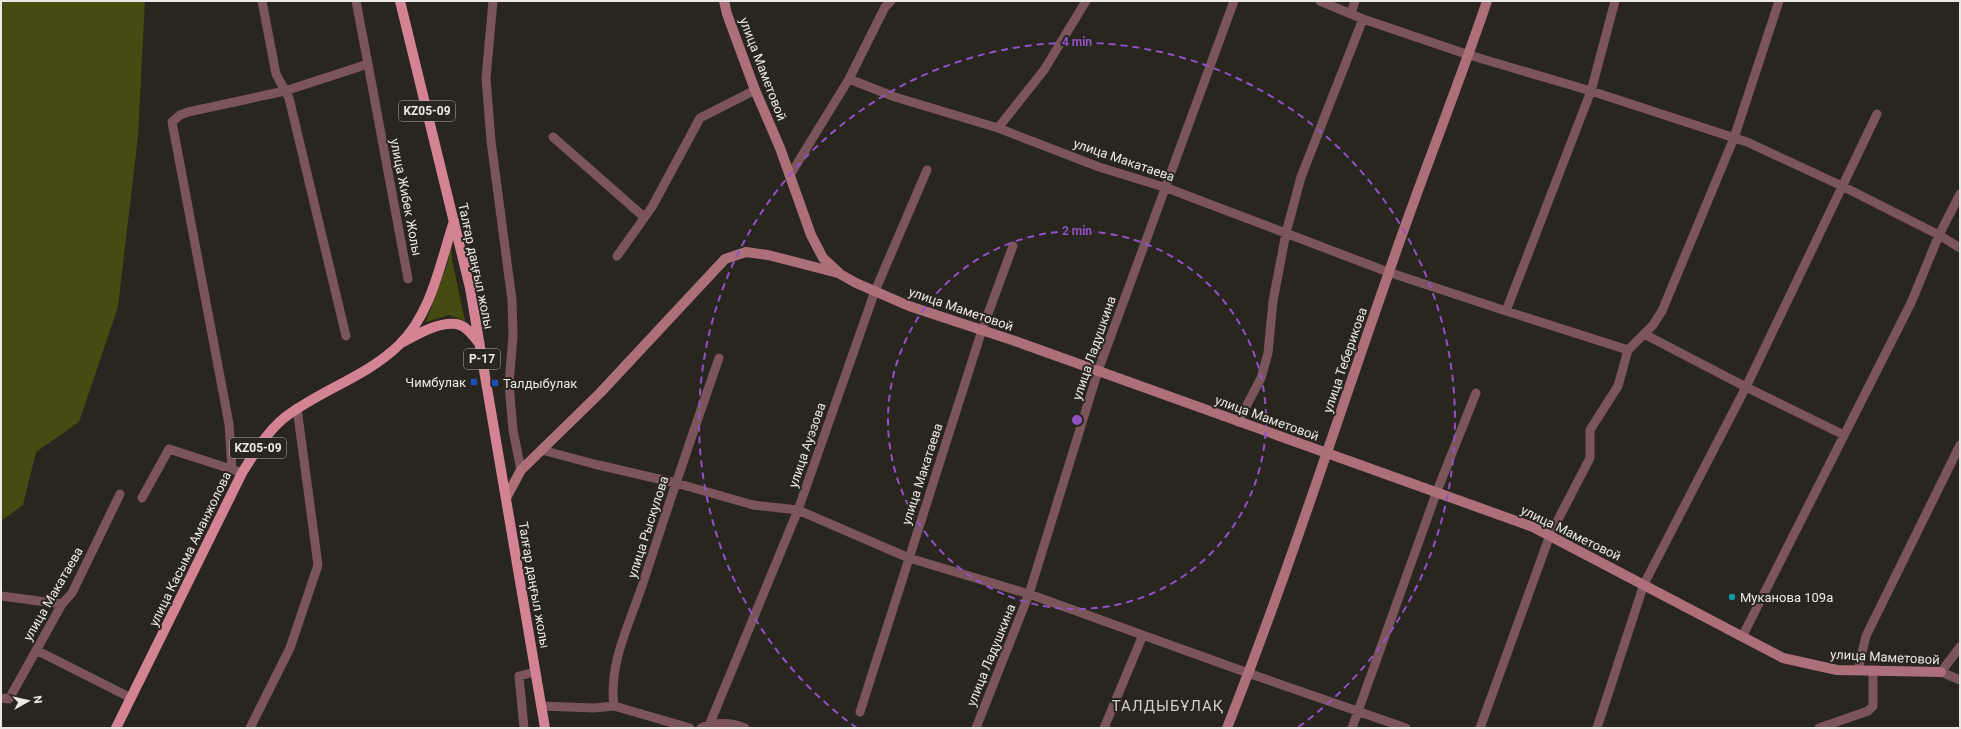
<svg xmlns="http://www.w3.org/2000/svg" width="1961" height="729" viewBox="0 0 1961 729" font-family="Roboto,sans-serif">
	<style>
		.green { fill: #464b12 }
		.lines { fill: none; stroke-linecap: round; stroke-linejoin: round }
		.street { stroke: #7c555b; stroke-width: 9 }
		.secondary { stroke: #ad7079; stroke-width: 10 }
		.primary { stroke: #d38391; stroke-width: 10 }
		.ring { fill: none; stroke: #9152c7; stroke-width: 2; stroke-dasharray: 7 5 }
		.transit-dot { fill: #1a4fb4; stroke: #29251f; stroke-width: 1.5 }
		.culture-dot { fill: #0f9aa8; stroke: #29251f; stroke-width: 1.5 }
		.labels { text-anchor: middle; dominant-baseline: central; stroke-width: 4; stroke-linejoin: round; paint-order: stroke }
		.shield { fill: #29251f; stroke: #b1aeaa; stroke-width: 1 }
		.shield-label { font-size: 12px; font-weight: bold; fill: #ebe8e5 }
		.street-label { font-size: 13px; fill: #ebe8e5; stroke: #29251f }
		.poi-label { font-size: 13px; fill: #ebe8e5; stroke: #29251f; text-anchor: start }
		.quarter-label { font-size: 15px; letter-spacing: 1px; fill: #d2cdc6; stroke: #29251f }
		.centre { fill: #9152c7; stroke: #29251f; stroke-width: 2 }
		.ring-label { font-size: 12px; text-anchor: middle; font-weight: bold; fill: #9152c7; stroke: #29251f; stroke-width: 4; stroke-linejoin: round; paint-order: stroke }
	</style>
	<rect width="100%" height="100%" fill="#29251f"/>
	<path class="green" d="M1,1H145L138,136L118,307L79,422L36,452L23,505L1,521Z
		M451,242L452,260L465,321L449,315L426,322L448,262Z"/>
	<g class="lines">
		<path class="street" d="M262,1L276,74L289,98L346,336
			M356,1L368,64
			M493,1L486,78L491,141L512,300L513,336L509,384L513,430L521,470
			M1320,1L1363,19L1469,55L1591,91L1747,142L1842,186L1939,235L1960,248
			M1351,13L1355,1
			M849,79L895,97L998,128L1099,167L1167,188L1388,272L1506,311L1591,91L1615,1
			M998,128L1044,70L1086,1
			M553,137L644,217
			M790,175L849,79L885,7L891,1
			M617,256L652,207L700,118L755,90
			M1506,311L1628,350L1653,325L1662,311L1734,138L1779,1
			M1644,334L1746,387L1844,435
			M1238,422L1261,378L1268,353L1273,301L1286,233L1301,177L1363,19
			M542,450L594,464L676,483L753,505L798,510L909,558L1029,594L1248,673L1406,728
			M232,470L229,424L172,122L180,115L188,112L285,91L368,64L408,279
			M142,498L169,449L237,471
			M1,596L62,604
			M1743,635L1911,303L1939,235L1960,194
			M1960,647L1941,672L1960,680
			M36,650L131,698
			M1858,670L1866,636L1960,445
			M1,698L9,699L62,604L72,593L120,494
			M541,706L594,708L614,706L690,728
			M614,706C608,663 631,621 644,580C668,506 693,432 719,358
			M860,712L982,330L1013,246
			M250,728L290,648L318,565L297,408
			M524,728L519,676L535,672
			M701,728C713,722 732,722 745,728
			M708,728L798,510L875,291L927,170
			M976,728L1029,594L1098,371L1234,1
			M1104,728L1143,635
			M1352,728L1437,491L1476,393
			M1480,728L1550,535L1590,458V430L1618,386L1628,350
			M1597,728L1644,584L1746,387L1877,114
			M1819,728L1868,711L1873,706V670"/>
		<path class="secondary" d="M724,1L727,14L755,90L780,148L811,235L823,258L840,274L856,283L909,306L1015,341L1533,527L1783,658L1837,670L1941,672
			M506,498L521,470L600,393L725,259L746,252L768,255L838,273
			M1227,728C1286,579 1335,426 1388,275C1419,183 1456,93 1487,1"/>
		<path class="primary" d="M400,1L470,288L545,728
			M403,342C418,334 438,322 456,324C466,325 473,336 479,343
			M116,728L242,473C254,454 266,433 284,418C320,390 366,377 399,345C432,313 440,263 454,221"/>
	</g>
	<g class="ring">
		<circle cx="1077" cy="420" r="189"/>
		<path d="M857 728A378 378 0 1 1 1297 728"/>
	</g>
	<g class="transit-dot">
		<rect x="470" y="378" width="8" height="8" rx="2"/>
		<rect x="491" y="379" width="8" height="8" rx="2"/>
	</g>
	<circle class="culture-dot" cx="1732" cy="597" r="4"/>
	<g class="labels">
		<g class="shield">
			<rect x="399" y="101" width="56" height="20" rx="3"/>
			<rect x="464" y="349" width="36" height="20" rx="3"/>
			<rect x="230" y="438" width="56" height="20" rx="3"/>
		</g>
		<g class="shield-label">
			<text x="427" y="111">KZ05-09</text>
			<text x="482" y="359">P-17</text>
			<text x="258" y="448">KZ05-09</text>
		</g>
		<g class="street-label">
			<text transform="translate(763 69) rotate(69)">улица Маметовой</text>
			<text transform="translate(1124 160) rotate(19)">улица Макатаева</text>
			<text transform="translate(406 197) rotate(79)">улица Жибек Жолы</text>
			<text transform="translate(476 266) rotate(78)">Талғар даңғыл жолы</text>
			<text transform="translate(961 309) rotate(19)">улица Маметовой</text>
			<text transform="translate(1094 348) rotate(-71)">улица Ладушкина</text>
			<text transform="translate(1345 360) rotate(-71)">улица Теберикова</text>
			<text transform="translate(1267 418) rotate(20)">улица Маметовой</text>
			<text transform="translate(807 445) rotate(-71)">улица Ауэзова</text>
			<text transform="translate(922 474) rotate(-72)">улица Макатаева</text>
			<text transform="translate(648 527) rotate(-72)">улица Рыскулова</text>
			<text transform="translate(1571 533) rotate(26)">улица Маметовой</text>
			<text transform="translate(190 549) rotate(-64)">улица Касыма Аманжолова</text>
			<text transform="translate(534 585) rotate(80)">Талғар даңғыл жолы</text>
			<text transform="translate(53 594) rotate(-60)">улица Макатаева</text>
			<text transform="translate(991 655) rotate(-68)">улица Ладушкина</text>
			<text transform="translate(1885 657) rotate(3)">улица Маметовой</text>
		</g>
		<g class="poi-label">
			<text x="466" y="382" text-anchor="end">Чимбулак</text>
			<text x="503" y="383">Талдыбулак</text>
			<text x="1740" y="597">Муканова 109а</text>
		</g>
		<g class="quarter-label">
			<text x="1168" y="706">ТАЛДЫБҰЛАҚ</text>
		</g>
	</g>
	<circle cx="1077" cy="420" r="6" class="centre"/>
	<g class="ring-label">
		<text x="1077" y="46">4 min</text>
		<text x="1077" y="235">2 min</text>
	</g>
	<rect width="1961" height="729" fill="none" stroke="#ebe8e5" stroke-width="4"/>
	<g transform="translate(28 701) rotate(82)" stroke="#29251f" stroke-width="3" paint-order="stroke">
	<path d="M0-3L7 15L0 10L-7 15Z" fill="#ebe8e5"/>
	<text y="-6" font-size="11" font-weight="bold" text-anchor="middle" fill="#ebe8e5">N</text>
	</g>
</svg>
